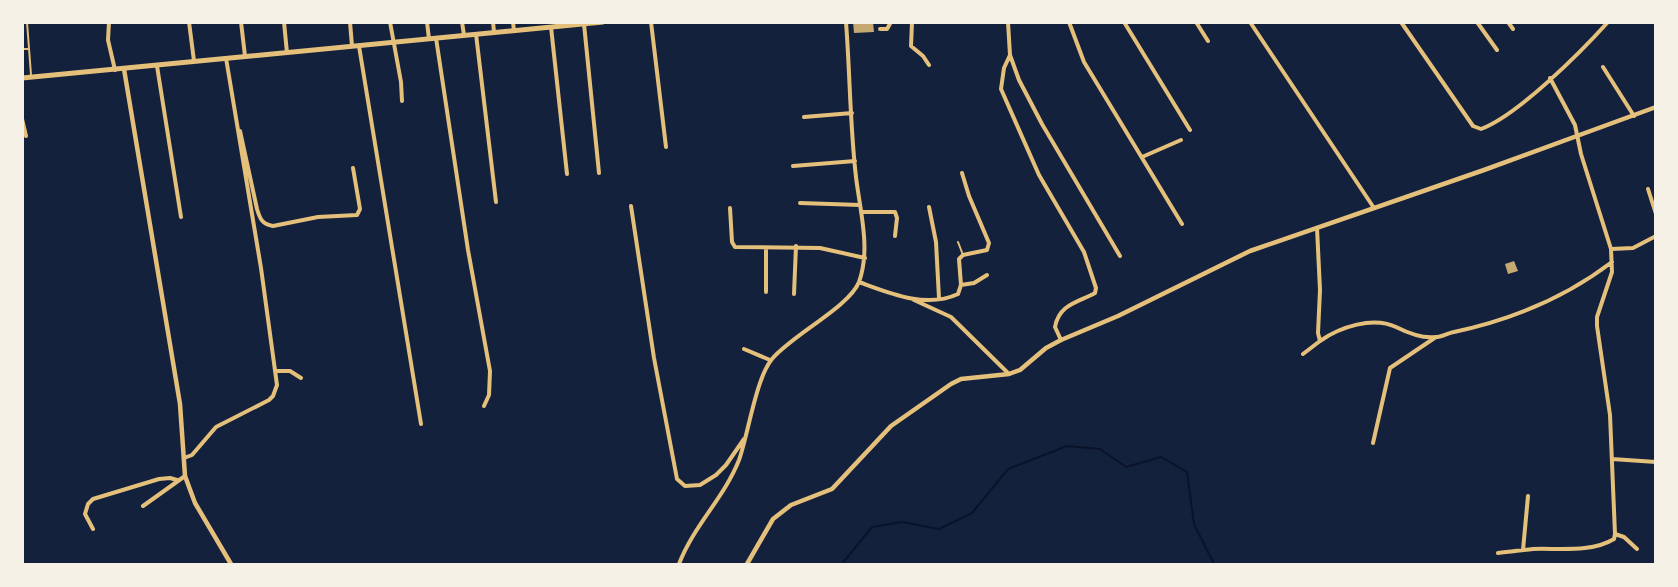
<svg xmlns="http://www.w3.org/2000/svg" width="1678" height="587" viewBox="0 0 1678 587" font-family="'Noto Sans',sans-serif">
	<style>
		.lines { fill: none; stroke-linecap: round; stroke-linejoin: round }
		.stream { stroke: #0b132b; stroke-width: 2 }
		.building { fill: #c6a872 }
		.service { stroke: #e5c07b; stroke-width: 2 }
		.minor { stroke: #e5c07b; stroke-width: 4 }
		.tertiary { stroke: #e5c07b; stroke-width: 4.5 }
		.secondary { stroke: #e5c07b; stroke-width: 5 }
	</style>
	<rect width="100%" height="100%" fill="#14213d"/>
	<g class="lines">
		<path class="stream" d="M842,564L872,527L902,522L939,529L972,513L1008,469L1067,446L1100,449L1126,467L1161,457L1187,472L1194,524L1214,564"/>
	</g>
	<path class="building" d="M853,22H873L874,32L854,33Z
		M1514,261L1518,271L1508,274L1505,264Z"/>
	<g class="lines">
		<path class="service" d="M27,22L31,75
			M22,49H29
			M958,242L963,255"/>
		<path class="minor" d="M109,22L108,40L115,70
			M189,22L194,61
			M241,22L245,56
			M284,22L287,53
			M350,22L352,46
			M390,22L401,82L402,101
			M427,22L429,39
			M462,22L464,35
			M493,22L494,32
			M513,22L514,31
			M651,22L666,147
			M912,22L911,46L923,56L929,65
			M1008,22L1010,55L1019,80L1042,124L1120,256
			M1069,22L1084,62L1182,224
			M1124,22L1190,130
			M1196,22L1208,41
			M1250,22L1374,208
			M1401,22L1473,126L1481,129C1518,115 1580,53 1608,22
			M1477,22L1497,50
			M1508,22L1513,29
			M584,24L599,173
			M551,27L567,174
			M880,29H887L891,22
			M476,34L496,202
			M436,38L468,250L490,371L489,395L484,406
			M359,46L421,424
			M1010,55L1004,68L1001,89L1039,175L1084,252L1096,288L1095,293C1079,302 1059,304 1055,327L1061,340
			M157,66L181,217
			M1603,67L1634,116
			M804,117L852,113
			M22,119L26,136
			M240,131L257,209C260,219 262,224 273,226L318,217L357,215L360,209L353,168
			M1142,157L1181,140
			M793,166L855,161
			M1648,189L1656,214
			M800,203L860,205
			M631,206L654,358L677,479L685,486L700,485L716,475L726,465L744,439
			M929,207L936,242L939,298
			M730,208L732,242L735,247L820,248L865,258
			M861,212H895L897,218L895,236
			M1317,228L1320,290L1318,333L1320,341C1340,327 1373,316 1396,327C1408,333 1422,339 1436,337C1441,337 1448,333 1454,332C1511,320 1566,297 1612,262
			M766,248V292
			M1611,249L1633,248L1656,236
			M859,282C889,293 926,309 958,294L961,285L959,259L963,255L987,250L989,243L969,196L962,173
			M961,285L974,283L987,275
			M794,294L796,246
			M914,300L951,317L1009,374
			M744,349L770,360
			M1303,354L1320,341
			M277,371H290L301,378
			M1373,443L1390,368L1436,337
			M184,458L192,455L216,427L269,400L273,396L277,385L261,268L226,58
			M1612,459L1656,462
			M143,506L185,476
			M93,529L85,514L88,504L93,499L159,479L170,478L177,480
			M1615,534L1624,537L1637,549
			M1523,550L1528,496
			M1498,553C1510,552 1522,550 1533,549C1559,548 1591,553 1614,539L1615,534L1610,415L1597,326V317L1612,272L1611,249L1581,154L1575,125L1550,78
			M679,564C694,525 724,498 739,460C748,435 756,378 772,359C792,335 849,307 859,282C871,249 860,211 856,177C850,126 850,74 846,22"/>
		<path class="tertiary" d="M124,69L180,404L185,476L195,503L231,564
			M747,564L773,519L791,505L832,489L891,426L951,384L961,379L1009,374L1020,370L1046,348L1061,340L1118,316L1250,251L1484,170L1656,107"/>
		<path class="secondary" d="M22,78L603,22"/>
	</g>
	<rect width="1678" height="587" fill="none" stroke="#f6f1e7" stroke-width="48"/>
</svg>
